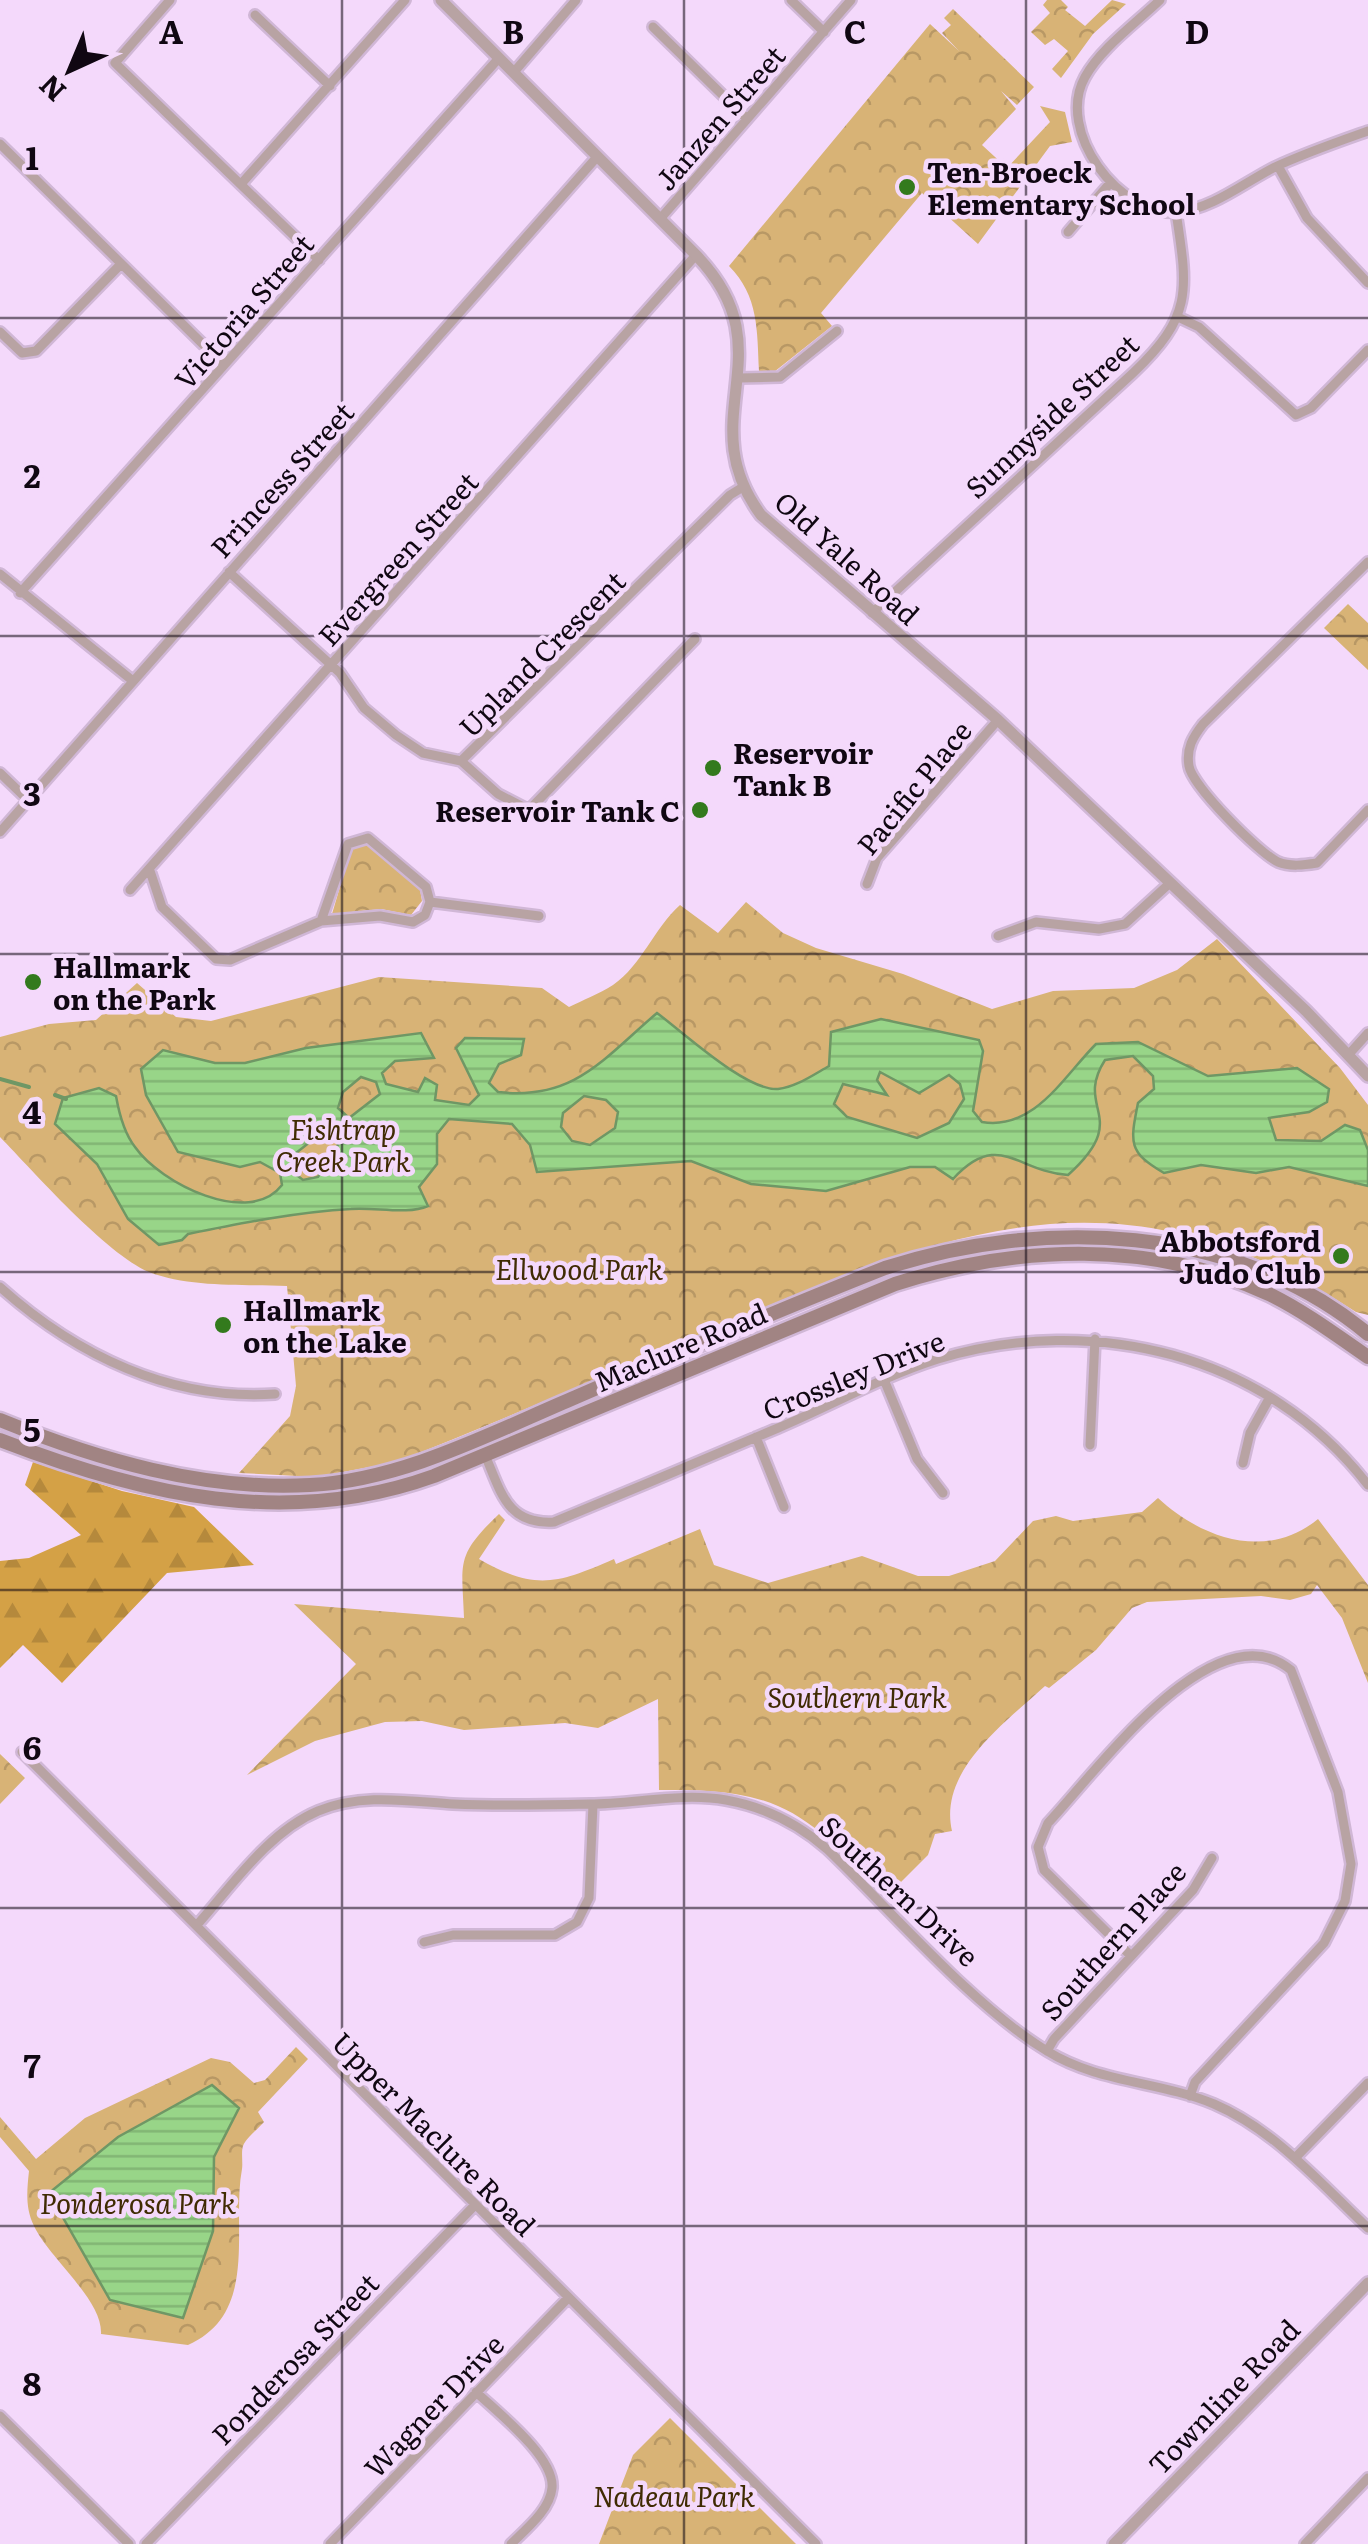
<svg xmlns="http://www.w3.org/2000/svg" width="1368" height="2544" viewBox="0 0 1368 2544" font-family="Literata,serif">
	<style>
		.forest { fill: url(#forest-firs) }
		.park { fill: url(#park-crowns) }
		.water { fill: url(#water-rules); stroke: #6f9765; stroke-width: 2.5; fill-rule: evenodd }
		.lines { fill: none; stroke-linecap: round; stroke-linejoin: round }
		.stream { stroke: #6f9765; stroke-width: 4 }
		.minor-casing { stroke: #d0b7d6; stroke-width: 14 }
		.tertiary-casing { stroke: #d0b7d6; stroke-width: 16 }
		.secondary-casing { stroke: #d0b7d6; stroke-width: 19 }
		.minor { stroke: #b8a3a3; stroke-width: 9 }
		.tertiary { stroke: #b8a3a3; stroke-width: 11 }
		.secondary { stroke: #a18483; stroke-width: 14 }
		.grid { fill: none; stroke: #100712; stroke-width: 2.5; stroke-opacity: 0.55 }
		.poi-dot { fill: #337a1d; stroke: #f4d9fb; stroke-width: 4 }
		.labels { text-anchor: middle; dominant-baseline: central; stroke-width: 9; stroke-linejoin: round; paint-order: stroke }
		.street-label { font-size: 28px; fill: #100712; stroke: #f4d9fb }
		.poi-label { font-size: 28px; font-weight: bold; fill: #100712; stroke: #f4d9fb; text-anchor: start }
		.park-label { font-size: 28px; font-style: italic; fill: #402b03; stroke: #f4d9fb }
		.grid-label { font-size: 32px; text-anchor: middle; font-weight: bold; fill: #100712; stroke: #f4d9fb; stroke-width: 9; stroke-linejoin: round; paint-order: stroke }
	</style>
	<defs>
		<pattern id="forest-firs" width="22" height="20" patternUnits="userSpaceOnUse" patternTransform="scale(2.5)"><rect width="22" height="20" fill="#d4a146"/><path d="M5 1l3.5 6h-7zM16 11l3.5 6h-7z" fill="#b5893c"/></pattern>
		<pattern id="park-crowns" width="20" height="18" patternUnits="userSpaceOnUse" patternTransform="scale(2.5)"><rect width="20" height="18" fill="#d8b376"/><path d="M2 6a3 3 0 1 1 6 0M12 15a3 3 0 1 1 6 0" fill="none" stroke="#b89865"/></pattern>
		<pattern id="water-rules" width="6" height="5" patternUnits="userSpaceOnUse" patternTransform="scale(2.5)"><rect width="6" height="5" fill="#98d588"/><path d="M0 2.5h6" fill="none" stroke="#82b574"/></pattern>
	</defs>
	<rect width="100%" height="100%" fill="#f4d9fb"/>
	<path class="forest" d="M33,1462L122,1491L194,1507L254,1565L167,1573L62,1683L23,1645L0,1668V1561L29,1558L81,1535L25,1485Z"/>
	<path class="park" d="M1047,0H1061L1068,7L1065,10L1085,26L1112,0L1126,4L1093,34L1061,78L1052,69L1068,51L1054,39L1045,45L1031,32L1050,13L1043,5Z
		M953,9L1034,87L1017,105L1001,91L1016,109L982,145L1007,168L1050,122L1040,106L1065,112L1072,142L1050,146L978,244L922,193L821,313L832,326L774,372L759,371C757,331 759,296 729,266L930,24L959,51L942,33L951,25L944,18Z
		M1348,604L1368,623V670L1324,628Z
		M369,843L420,889L422,901L411,915L381,909L332,914L352,846Z
		M746,902L783,933L816,948L903,974L992,1009L1053,991L1134,988L1177,970L1217,939L1340,1068L1368,1105V1315L1356,1312C1127,1164 962,1224 732,1321C620,1368 509,1418 396,1462L317,1477L239,1473L290,1416L296,1386L287,1286C244,1284 190,1288 149,1272C106,1254 34,1172 0,1137V1037L49,1024L96,1020L137,983L176,1017L211,1021L379,977L542,988L569,1007C583,1000 599,994 613,985C642,965 654,928 680,905L718,933Z
		M1158,1498C1202,1539 1267,1561 1318,1519L1368,1585V1683L1342,1618L1317,1585L1311,1594L1290,1600L1261,1596L1147,1602L1132,1608L1096,1650L1049,1688L1045,1686C1006,1722 938,1770 952,1831L935,1834L928,1855L887,1896C803,1812 783,1788 659,1790L658,1699L598,1728L565,1723L464,1730L422,1721L385,1722L315,1741L247,1775L356,1664L294,1604L464,1618C462,1562 455,1556 499,1514L505,1520L479,1559C535,1591 557,1584 614,1559L616,1564L700,1529L714,1565L768,1583L862,1556L918,1576H949L995,1561L1033,1521L1056,1516L1073,1521L1142,1512Z
		M0,1754L25,1778L0,1804Z
		M296,2047L308,2059L258,2112L264,2122C258,2129 246,2138 243,2146C241,2152 243,2163 242,2169C231,2228 260,2313 188,2345L101,2334C103,2300 49,2258 34,2226C25,2208 27,2190 29,2171L0,2137V2117L36,2159L85,2118L211,2058L230,2062L254,2083L265,2080Z
		M670,2418L796,2544H599L633,2455Z"/>
	<path class="water" d="M657,1013C684,1033 746,1091 778,1089C796,1087 813,1075 829,1066L831,1032L881,1019L979,1040L983,1051L973,1111L982,1122C1034,1131 1064,1076 1096,1044L1138,1042L1208,1076L1297,1068L1329,1089L1327,1102L1309,1112L1269,1118L1276,1140L1321,1141L1345,1125L1360,1130L1368,1150V1186L1289,1167L1256,1173L1201,1165L1164,1173C1128,1152 1130,1143 1138,1103L1154,1089L1153,1076L1133,1056L1105,1060C1073,1110 1133,1116 1068,1175C1017,1172 999,1129 953,1179L935,1167H910L826,1191L751,1184L691,1161L537,1172L530,1145L512,1124L449,1119L437,1134V1164L419,1187L428,1206C407,1215 376,1207 351,1209C297,1212 242,1223 188,1234L182,1240L159,1245L128,1219L97,1164L55,1124L63,1098L99,1088L116,1096C119,1113 124,1133 135,1147C160,1183 249,1228 282,1185L280,1173L260,1162L240,1167L178,1152L146,1095L141,1069L163,1050L215,1063H245L306,1048L421,1033L434,1058L395,1061L382,1073L386,1084L418,1092L425,1078L437,1085L435,1100L469,1105L479,1095L456,1048L465,1038L524,1039L521,1055L499,1064L489,1083L498,1092C574,1101 604,1058 657,1013ZM880,1072L919,1093L949,1075L960,1084L964,1099L949,1123L917,1138L847,1117L834,1104L843,1084L887,1095L877,1080ZM361,1077L376,1082L380,1094L349,1118L338,1108L343,1092ZM584,1096L606,1100L618,1112L615,1128L590,1145L572,1141L561,1127L563,1113ZM335,1128L338,1145L318,1177L303,1180L289,1169L296,1153L310,1142V1131Z
		M212,2085L239,2108L214,2157L213,2231L183,2318L110,2300L49,2193L118,2137Z"/>
	<g class="lines">
		<path class="stream" d="M0,1079L29,1087
			M55,1095L66,1099"/>
		<g class="minor-casing">
			<path id="minor" d="M170,0L115,63L319,260
				M791,0L824,32
				M1160,0C1136,23 1101,48 1085,77C1055,131 1119,217 1178,212C1212,209 1245,182 1275,167C1305,153 1337,142 1368,131
				M255,15L330,86
				M653,27L747,119
				M514,72L576,0
				M0,144L224,365
				M1278,166L1307,218L1368,283
				M241,184L405,0
				M660,219L851,0
				M1068,232L1111,182
				M1180,318L1199,327L1296,415L1311,408L1368,350
				M0,332L22,353L36,351L121,264
				M739,378L780,377L837,331
				M1368,562L1203,724C1193,737 1186,748 1189,766C1192,786 1259,853 1278,862C1290,867 1304,865 1317,863L1368,810
				M229,572L340,673L364,708L396,735L423,753L461,761L730,495L743,487
				M0,574L133,681
				M20,593L499,58
				M872,613L1133,373C1193,316 1188,291 1176,212
				M461,761L498,794L529,810L695,639
				M0,773L28,800
				M0,832L597,157
				M150,871L162,907L216,959L230,960L321,921L380,916L413,922L425,915L430,902L426,887L368,838L348,844L321,921
				M867,884L877,858L998,720
				M130,890L696,255
				M430,902L539,916
				M998,936L1036,922L1099,929L1125,924L1170,883
				M1350,1053L1368,1033
				M0,1287C76,1355 171,1401 275,1394
				M885,1382L917,1459L943,1493
				M756,1437L784,1507
				M1090,1445L1095,1339
				M485,1455C501,1492 507,1525 554,1522C629,1491 703,1460 778,1428C830,1406 884,1376 938,1359C1093,1312 1267,1354 1368,1485
				M1243,1463L1250,1433L1270,1397
				M22,1752L816,2544
				M197,1925C232,1886 268,1832 318,1811C362,1793 407,1801 453,1804C498,1806 544,1805 590,1804C634,1804 682,1792 726,1800C765,1807 797,1823 827,1849C893,1912 970,2004 1047,2051C1098,2083 1159,2081 1214,2104C1275,2130 1320,2183 1368,2228
				M424,1942L453,1935H555L577,1922L589,1898L593,1804
				M1131,1956L1044,1870L1038,1847L1048,1823C1097,1771 1215,1607 1291,1670L1338,1792L1351,1864L1345,1901L1324,1943L1195,2082L1190,2096
				M1047,2051L1054,2039L1193,1890L1212,1858
				M1295,2158L1368,2083
				M476,2392C497,2412 555,2457 552,2488C550,2510 526,2529 511,2544
				M0,2416L129,2544
				M146,2544L475,2205
				M330,2544L568,2298
				M1305,2544L1368,2478"/>
		</g>
		<g class="tertiary-casing">
			<path id="tertiary" d="M441,0L696,255C789,351 689,418 761,515L998,720L1306,1011L1368,1076
				M1114,2544L1368,2283"/>
		</g>
		<g class="secondary-casing">
			<path id="secondary" d="M0,1420C98,1460 204,1491 310,1485C403,1480 491,1433 576,1397C678,1353 781,1309 885,1268C1044,1217 1233,1223 1368,1334
				M0,1440C142,1495 287,1529 434,1476L895,1284C1017,1245 1152,1239 1271,1295C1305,1312 1336,1335 1368,1357"/>
		</g>
		<use href="#minor" class="minor"/>
		<use href="#tertiary" class="tertiary"/>
		<use href="#secondary" class="secondary"/>
	</g>
	<path class="grid" d="M342,0V2544M684,0V2544M1026,0V2544M0,318H1368M0,636H1368M0,954H1368M0,1272H1368M0,1590H1368M0,1908H1368M0,2226H1368"/>
	<g class="poi-dot">
		<circle cx="907" cy="187" r="10"/>
		<circle cx="713" cy="768" r="10"/>
		<circle cx="700" cy="810" r="10"/>
		<circle cx="33" cy="982" r="10"/>
		<circle cx="1341" cy="1256" r="10"/>
		<circle cx="223" cy="1325" r="10"/>
	</g>
	<g class="labels">
		<g class="street-label">
			<text transform="translate(719 117) rotate(-49)">Janzen Street</text>
			<text transform="translate(243 311) rotate(-49)">Victoria Street</text>
			<text transform="translate(1051 415) rotate(-43)">Sunnyside Street</text>
			<text transform="translate(281 479) rotate(-48)">Princess Street</text>
			<text transform="translate(848 557) rotate(42)">Old Yale Road</text>
			<text transform="translate(397 558) rotate(-48)">Evergreen Street</text>
			<text transform="translate(541 653) rotate(-45)">Upland Crescent</text>
			<text transform="translate(913 787) rotate(-51)">Pacific Place</text>
			<text transform="translate(680 1346) rotate(-23)">Maclure Road</text>
			<text transform="translate(853 1374) rotate(-22)">Crossley Drive</text>
			<text transform="translate(900 1890) rotate(43)">Southern Drive</text>
			<text transform="translate(1112 1940) rotate(-48)">Southern Place</text>
			<text transform="translate(435 2133) rotate(45)">Upper Maclure Road</text>
			<text transform="translate(294 2358) rotate(-46)">Ponderosa Street</text>
			<text transform="translate(1223 2396) rotate(-46)">Townline Road</text>
			<text transform="translate(433 2405) rotate(-46)">Wagner Drive</text>
		</g>
		<g class="poi-label">
			<text x="927" y="171">Ten-Broeck<tspan x="927" dy="32">Elementary School</tspan></text>
			<text x="733" y="752">Reservoir<tspan x="733" dy="32">Tank B</tspan></text>
			<text x="680" y="810" text-anchor="end">Reservoir Tank C</text>
			<text x="53" y="966">Hallmark<tspan x="53" dy="32">on the Park</tspan></text>
			<text x="1321" y="1240" text-anchor="end">Abbotsford<tspan x="1321" dy="32">Judo Club</tspan></text>
			<text x="243" y="1309">Hallmark<tspan x="243" dy="32">on the Lake</tspan></text>
		</g>
		<g class="park-label">
			<text x="343" y="1128">Fishtrap<tspan x="343" dy="32">Creek Park</tspan></text>
			<text x="579" y="1268">Ellwood Park</text>
			<text x="857" y="1696">Southern Park</text>
			<text x="138" y="2202">Ponderosa Park</text>
			<text x="674" y="2495">Nadeau Park</text>
		</g>
	</g>
	<g class="grid-label">
		<text x="171" y="44">A</text>
		<text x="513" y="44">B</text>
		<text x="855" y="44">C</text>
		<text x="1197" y="44">D</text>
		<text x="32" y="170">1</text>
		<text x="32" y="488">2</text>
		<text x="32" y="806">3</text>
		<text x="32" y="1124">4</text>
		<text x="32" y="1442">5</text>
		<text x="32" y="1760">6</text>
		<text x="32" y="2078">7</text>
		<text x="32" y="2396">8</text>
	</g>
	<g transform="translate(70 70) rotate(224)" stroke="#f4d9fb" stroke-width="8" paint-order="stroke">
	<path d="M0-8L18 38L0 25L-18 38Z" fill="#100712"/>
	<text y="-15" font-size="28" font-weight="bold" text-anchor="middle" fill="#100712">N</text>
	</g>
</svg>
